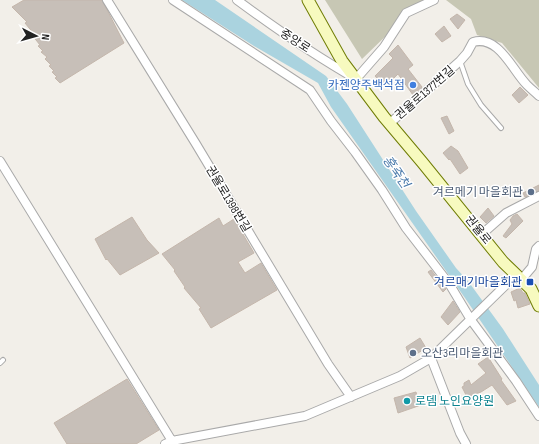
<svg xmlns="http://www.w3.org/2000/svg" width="539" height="444" viewBox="0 0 539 444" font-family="'Sofia Sans Condensed','Noto Sans KR',sans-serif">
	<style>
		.construction { fill: #c7c7b4 }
		.water { fill: #aad3df }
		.building { fill: #c7bfb8; stroke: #c4b6ab }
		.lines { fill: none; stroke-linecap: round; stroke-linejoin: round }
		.lane-casing { stroke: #a9a9a9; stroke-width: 6 }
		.street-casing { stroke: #a9a9a9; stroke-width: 10 }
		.secondary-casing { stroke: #707d05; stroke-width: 13 }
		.lane { stroke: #fff; stroke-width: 4 }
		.street { stroke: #fff; stroke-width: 8 }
		.secondary { stroke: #f7fabf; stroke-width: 11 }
		.shop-dot { fill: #3f7fe0; stroke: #fff; stroke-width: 1.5 }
		.service-dot { fill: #5c6f8a; stroke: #fff; stroke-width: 1.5 }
		.transit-dot { fill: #1a4fb4; stroke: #fff; stroke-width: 1.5 }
		.culture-dot { fill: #0f9aa8; stroke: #fff; stroke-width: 1.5 }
		.labels { text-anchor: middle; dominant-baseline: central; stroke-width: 3; stroke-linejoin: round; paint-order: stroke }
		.street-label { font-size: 12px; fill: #222; stroke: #fff }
		.shop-label { font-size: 12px; fill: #366cbe; stroke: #fff; text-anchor: end }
		.service-label { font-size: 12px; fill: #4e5e75; stroke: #fff; text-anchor: end }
		.transit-label { font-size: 12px; fill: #164399; stroke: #fff; text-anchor: end }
		.culture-label { font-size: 12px; fill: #0d838f; stroke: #fff; text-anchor: start }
		.water-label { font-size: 13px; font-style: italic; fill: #4a7aab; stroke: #fff }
	</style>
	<rect width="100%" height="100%" fill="#f2efe9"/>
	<path class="construction" d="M325,0H423L362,59Z
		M446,0H539V88L502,43L477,35L471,19Z"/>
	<path class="water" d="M182,0H215L326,76L347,104L416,211L456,268L468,281L503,329L539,385V407L465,298L331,107L318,83L254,46Z"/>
	<path class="building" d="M24,0H102L124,43L60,83L55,78L57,77L52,72L54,71L49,66L51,65L45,59L47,57L41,52L43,51L38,46L40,45L32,35L34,34L25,23L27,22L12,7Z
		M457,14L465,20L458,29L450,19Z
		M444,26L451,36L442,42L435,34Z
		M398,45L413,65L408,69L422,87L413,95L398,74L385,87L375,76L393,58L389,54Z
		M520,87L528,95L519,103L512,95Z
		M447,116L454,131L449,134L441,118Z
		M451,146L458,151L468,168L460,174L450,159L449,160L443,153Z
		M539,185V191L525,197L523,193Z
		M488,208L494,216L486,223L480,217Z
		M517,214L523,221L506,238L503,236L512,224L510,220L513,216Z
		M132,217L147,240L159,253L120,275L107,259L106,260L95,239Z
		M219,218L223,226L234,219L254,253L238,262L245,273L261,263L277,290L211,328L199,309L201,308L184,288L185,287L174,271L175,270L162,254Z
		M431,270L446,289L443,292L428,272Z
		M520,288L523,293H525L530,304L518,308L516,300L514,301L511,292Z
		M453,301L460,312L448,325L441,317Z
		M420,338L426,348L410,358L406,347Z
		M488,357L502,379L501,380L516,401L507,405L492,385L481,392L467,397L462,387L464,386V383L469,380L471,385L486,373L478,364Z
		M127,379L159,430L136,444H67L54,423Z
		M416,392L417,396L425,395L419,400L421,405L398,413L394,398Z"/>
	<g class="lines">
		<g class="lane-casing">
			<path id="lane" d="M460,61L468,84L481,105L501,128
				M0,363L3,360"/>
		</g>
		<g class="street-casing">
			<path id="street" d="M107,0L196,144L328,364L351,397
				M173,0L310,90L331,121L355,152L382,190L406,228L450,285L471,320L516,381L539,416
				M237,0C275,28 314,55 356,79L384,47L406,13L434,0
				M389,124L460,61L467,53L473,42C499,35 512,70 527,85C531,89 535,92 539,96
				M0,161L172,441
				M481,235L506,213L539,196
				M521,280L532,267L536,249L539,246
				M431,358L460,433L466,444
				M165,444L172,441L305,416L400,376L431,358L516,275"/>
		</g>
		<g class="secondary-casing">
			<path id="secondary" d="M308,0L342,61L384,117L422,162L503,262L531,289L539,306"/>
		</g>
		<use href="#lane" class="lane"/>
		<use href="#street" class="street"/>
		<use href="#secondary" class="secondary"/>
	</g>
	<circle class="shop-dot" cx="413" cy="85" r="4"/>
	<g class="service-dot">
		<circle cx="531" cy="192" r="4"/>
		<circle cx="413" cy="353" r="4"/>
	</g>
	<rect class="transit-dot" x="526" y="278" width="8" height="8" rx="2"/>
	<circle class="culture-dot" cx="407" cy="401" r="4"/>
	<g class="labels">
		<g class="street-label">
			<text transform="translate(295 41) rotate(33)">중앙로</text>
			<text transform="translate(425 93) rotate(-41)">권율로1377번길</text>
			<text transform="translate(228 199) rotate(59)">권율로1398번길</text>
			<text transform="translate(478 230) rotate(51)">권율로</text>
		</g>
		<g class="shop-label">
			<text x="405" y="85">카젠양주백석점</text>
		</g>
		<g class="service-label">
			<text x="523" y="192">겨르메기 마을회관</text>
			<text x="421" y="353" text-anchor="start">오산3리마을회관</text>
		</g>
		<g class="transit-label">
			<text x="522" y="282">겨르매기마을회관</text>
		</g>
		<g class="culture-label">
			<text x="415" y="401">로뎀 노인요양원</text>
		</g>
		<g class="water-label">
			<text transform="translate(396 172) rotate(55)">홍죽천</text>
		</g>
	</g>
	<g transform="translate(36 36) rotate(96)" stroke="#ffffff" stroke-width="3" paint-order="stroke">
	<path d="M0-3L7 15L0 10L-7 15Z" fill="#222222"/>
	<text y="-6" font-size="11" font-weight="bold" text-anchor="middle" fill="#222222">N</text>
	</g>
</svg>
